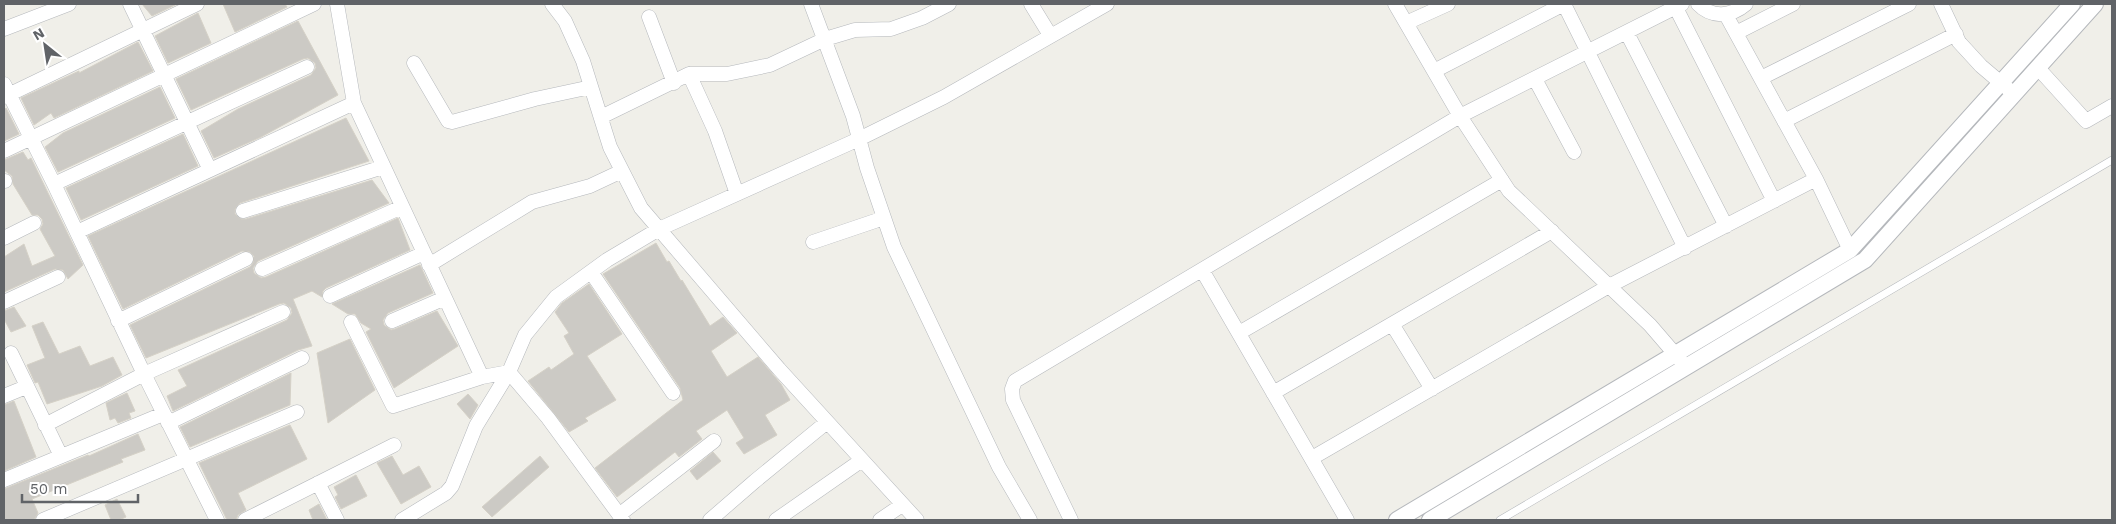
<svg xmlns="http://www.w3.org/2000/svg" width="2116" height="524" viewBox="0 0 2116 524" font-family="'Work Sans',sans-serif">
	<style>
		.building { fill: #cccac5; stroke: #d5d1c7 }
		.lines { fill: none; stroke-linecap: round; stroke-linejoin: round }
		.service-casing { stroke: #b5b8bc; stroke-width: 8 }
		.minor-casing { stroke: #b5b8bc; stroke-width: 15 }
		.tertiary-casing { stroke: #b5b8bc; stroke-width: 18 }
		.service { stroke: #fff; stroke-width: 7 }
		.minor { stroke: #fff; stroke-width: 14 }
		.tertiary { stroke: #fff; stroke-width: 16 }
	</style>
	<rect width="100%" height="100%" fill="#f0efe9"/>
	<path class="building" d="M142,4H177L152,16Z
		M223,4H285L287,7L235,32Z
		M198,13L211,43L168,63L155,36Z
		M298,21L338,95L261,137L214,158L201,131L238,109L311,75L316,68L315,63L308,58L303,59L191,110L176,79Z
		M138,42L153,71L54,118L51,113L34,125L21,98L79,71V73Z
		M160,87L175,118L58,172L45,147L63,133Z
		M6,108L19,134L4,141V110Z
		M346,118L369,161L240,203L235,209V214L241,219H246L372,180L389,203L258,261L253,268L254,273L261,278L266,277L398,218L410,250L326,288L323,291L322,297L312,291L293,299L312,346L298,350L173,411L167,396L187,386L178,370L287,320L292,313L291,308L284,303L279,304L146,358L130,325L250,267L253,263L254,256L250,252L242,251L123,309L88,236Z
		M183,134L198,166L81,220L66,188Z
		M23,152L28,160L31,158L83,265L68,279L63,270L55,269L4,292V257L24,244L32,266L55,256L40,229L43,224L42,219L38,215H32L13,184L12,176L4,170V160Z
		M656,243L667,262L669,261L681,281L682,280L710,326L723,317L737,333L711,351L727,377L758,357L781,384L790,400L765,415L777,435L744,454L736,443L744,438L727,410L696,431L702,439L679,457L675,452L617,497L595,468L683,400L680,388L603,274Z
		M420,265L433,293L388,313L383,320L384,325L391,330L395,329L437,311L458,346L394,388L366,332L371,329L361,323L355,314H348L332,304Z
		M589,284L622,334L587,356L616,400L585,418L588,421L569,432L528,381L549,367L551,370L574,354L564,336L569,333L555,312L562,303Z
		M14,307L26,326L11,332L4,319V311Z
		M43,322L59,354L80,346L90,366L113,357L122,375L102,386L47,404L38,382L35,383L27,365L45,358L32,326Z
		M350,339L375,390L328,423L317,353Z
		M291,373L290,405L190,447L180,427Z
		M127,393L135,411L129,413L131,418L118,423L115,418L110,420L106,403Z
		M468,394L478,405L470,419L457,404Z
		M14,401L36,457L4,471V405Z
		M290,425L307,459L238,493L246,510L238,515L236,520H227L199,463Z
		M138,434L145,450L121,459L123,462L32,499L38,513L34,520H4V489L88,455L89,456Z
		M713,452L721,461L697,480L690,471Z
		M392,456L403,475L419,466L431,487L401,504L377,463Z
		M540,456L549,467L492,517L482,507Z
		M356,475L367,496L341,509L335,497L338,495L334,487Z
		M117,499L126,517L119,520H111L105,505Z
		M319,504L327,520H313L309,510Z"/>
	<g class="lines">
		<g class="service-casing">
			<path id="service" d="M1500,520L2112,160"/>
		</g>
		<g class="minor-casing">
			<path id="minor" d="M130,4L210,170
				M337,4L354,103L482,377
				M552,4L565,21L583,61L610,147L641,208L779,369L917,520
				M811,4L853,116L867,168L894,247L999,467L1030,520
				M1031,4L1050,35
				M1395,4L1460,116L1509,191L1650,325L1681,361
				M1564,4L1685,248
				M1698,4C1712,19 1732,16 1746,4
				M1941,4L1959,42L1981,66L2014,94
				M1675,6L1774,201
				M1726,15L1816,179L1850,250
				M649,17L674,83
				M1406,23L1448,4
				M4,29L69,4
				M1627,33L1726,226
				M1736,33L1793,4
				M414,63L448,121L452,122L535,99L591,87
				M2038,68L2086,121L2112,106
				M1434,71L1564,4
				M689,74L715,131L737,194
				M1761,78L1909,4
				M1535,79L1574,152
				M4,84L54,184L144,374L283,312
				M4,97L197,4
				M601,117L689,74H727L770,65L825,39L855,30L891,29L922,18L949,4
				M1784,121L1956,34
				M4,151L314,4
				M4,181H5
				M54,184L307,67
				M243,211L383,167
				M77,232L354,103
				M4,238L34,223
				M813,242L884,218
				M429,265L532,202L590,186L622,171
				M262,269L402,207
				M1202,270L1347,520
				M591,272L673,393
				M330,296L424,253
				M4,302L58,277
				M118,321L246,259
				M392,321L445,298
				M351,322L393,406L482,377L509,372L548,418L623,520
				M1392,324L1432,389
				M1239,333L1502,180
				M11,353L61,456
				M1273,393L1552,231
				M4,396L26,387
				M168,423L302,358
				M45,425L144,374L217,520
				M1312,458L1609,286L1816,179
				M4,480L163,414
				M318,483L337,520
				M619,515L714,441
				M43,520L297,412
				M245,520L394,445
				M402,520L446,493L452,486L476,426L509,372L525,335L556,297L607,260L659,229L859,139L944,97L1107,4
				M710,520L755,481L827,422
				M776,520L862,460
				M880,520L902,505
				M1071,520L1013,400L1012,389L1015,381L1460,116L1682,4"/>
		</g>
		<g class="tertiary-casing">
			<path id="tertiary" d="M1397,520L1850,250L2072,4
				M1430,520L1865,260L2095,4"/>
		</g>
		<use href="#service" class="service"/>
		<use href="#minor" class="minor"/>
		<use href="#tertiary" class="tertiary"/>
	</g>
	<rect width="2116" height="524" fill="none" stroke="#606367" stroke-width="10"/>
	<g transform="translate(45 45) rotate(330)" stroke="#ffffff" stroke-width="4" paint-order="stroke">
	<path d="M0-4L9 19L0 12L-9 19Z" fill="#606367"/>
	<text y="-8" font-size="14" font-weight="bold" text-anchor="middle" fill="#606367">N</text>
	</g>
	<path d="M22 494v8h116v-8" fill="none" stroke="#606367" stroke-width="2.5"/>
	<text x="30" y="494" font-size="15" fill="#606367" stroke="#ffffff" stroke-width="4" paint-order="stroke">50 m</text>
</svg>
